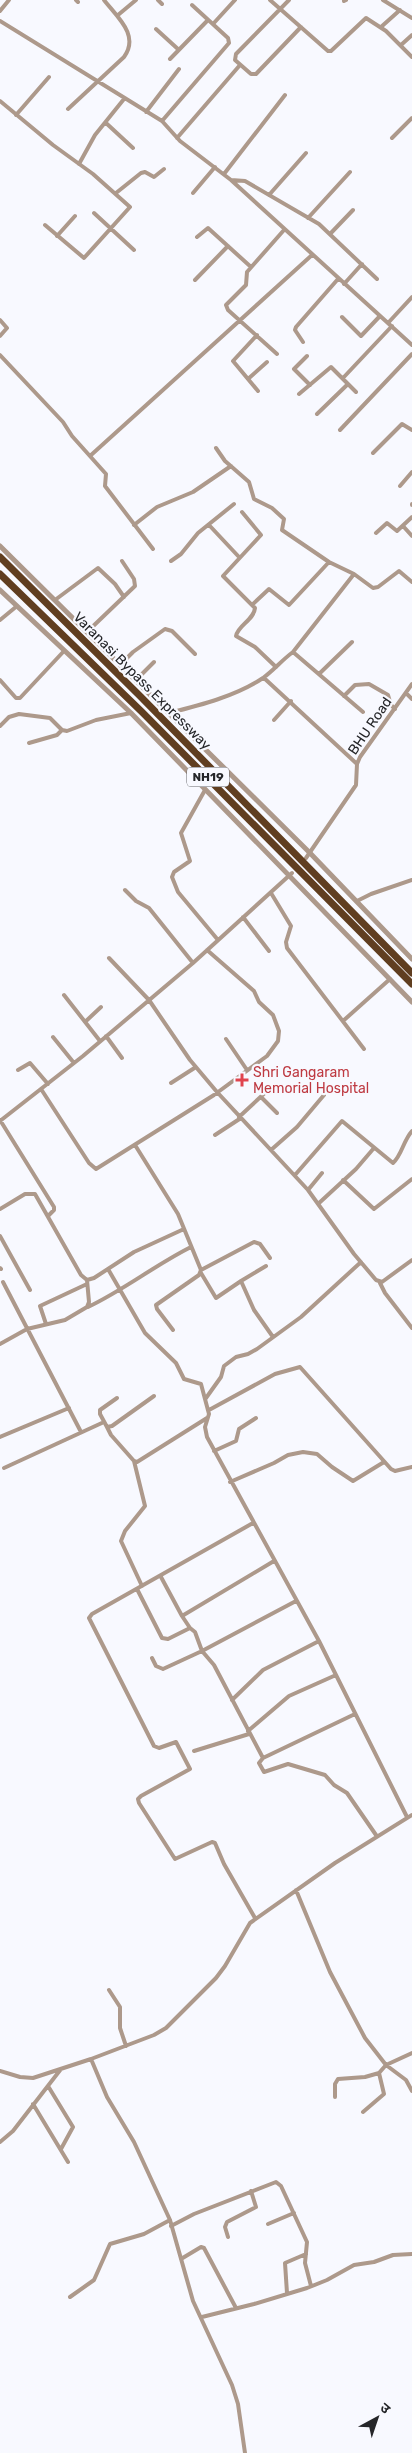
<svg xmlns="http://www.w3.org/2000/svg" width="412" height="2453" viewBox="0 0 412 2453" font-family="Rubik,'Noto Sans Devanagari',sans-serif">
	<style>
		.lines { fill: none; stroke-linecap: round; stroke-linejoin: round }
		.minor { stroke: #ad998b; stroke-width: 4 }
		.tertiary { stroke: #ad998b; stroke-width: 5 }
		.trunk { stroke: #603e20; stroke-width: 7 }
		.health-dot { fill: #e0444e; stroke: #f8f9ff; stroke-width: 2 }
		.labels { text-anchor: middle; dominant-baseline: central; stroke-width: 4.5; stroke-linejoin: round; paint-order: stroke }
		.shield { fill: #f8f9ff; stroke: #646569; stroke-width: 1 }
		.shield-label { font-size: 12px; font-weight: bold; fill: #252629 }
		.street-label { font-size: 14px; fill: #252629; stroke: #f8f9ff }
		.health-label { font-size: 14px; fill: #be3a42; stroke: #f8f9ff; text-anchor: start }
	</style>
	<rect width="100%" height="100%" fill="#f8f9ff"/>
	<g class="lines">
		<path class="minor" d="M76,0L78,2
			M158,0L162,4
			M270,0L328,51H331L366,18L386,31L412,57
			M289,0L236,54L235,60L251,74H256L301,27
			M383,0L412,18
			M344,1L346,0
			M0,11L9,0
			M118,15L136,0
			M0,21L162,121L180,141L231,180L412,345
			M213,24L235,0
			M381,27L400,10
			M156,29L179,50
			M401,45L412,35
			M170,59L208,20
			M0,101L53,145L93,174L130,207L84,258L45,225
			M68,109L124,57C140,35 117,17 104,0
			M146,112L179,69
			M16,115L49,77
			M162,121L229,43L228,38L192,5
			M106,123L133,148
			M177,138L240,65
			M392,138L412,118
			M79,164L95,135L124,99
			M224,174L285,95
			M231,180L245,181L319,224L377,279
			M116,193L141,173L145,172L154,177L164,169
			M193,193L215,167
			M269,195L306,153
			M94,213L134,250
			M308,218L350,172
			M330,234L353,210
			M57,236L75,216
			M197,237L208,228L251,267
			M195,280L228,246
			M344,284L362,264
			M342,317L361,336L380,316
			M0,320L7,328L0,336
			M388,323L412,297
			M257,335L233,361L258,391
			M303,342L295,330L296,327L338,279
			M277,354L228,310L226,305L246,285L247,272L284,230
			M0,355L63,422L72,436L106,474L105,486L153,549
			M307,356L294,369L310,385
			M343,378L392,326
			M248,379L267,362
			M299,394L331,367L356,392
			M317,414L348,384
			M340,430L412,354
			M216,448L225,461L249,482L254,499L272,508L284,519L282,530L329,562L354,574
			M373,453L402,424L412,430
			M90,456L312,255
			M400,486L412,472
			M412,504V505
			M242,512L261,535L223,576L255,608C254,620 238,625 236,636L255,647L276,667
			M134,525L157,507L193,492L231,466
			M209,525L239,557
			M403,526L412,536
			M376,533L387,523L397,531L412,517
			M171,561L181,554L198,533L234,504
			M55,600L98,568L115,584L124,597
			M252,605L269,589L289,605L329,562
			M0,620L17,606
			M87,632L135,586L134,579L122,561
			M293,652L354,574L373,588L378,587L399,571L412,582
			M120,665L133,652L165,629L172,631L195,654
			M319,674L352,642
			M264,678L357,764
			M0,680L16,698H20L64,651
			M136,680L154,662
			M406,693L412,699
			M344,696L355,685L369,684L388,695L391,705L395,709
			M169,713C201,705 236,696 263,678C274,670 282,660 293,652L363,712
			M274,720L291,701
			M0,726L9,717L19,714L50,718L62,730L67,731L96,720L131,713
			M29,743L57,735L62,730
			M205,790L181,833L190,861L174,872L172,877L178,892L218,940
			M306,858L356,785L357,764L360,757L412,684
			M125,890L136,901L149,908L193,963
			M271,893L291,926L286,942L287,948L364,1049
			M357,901L371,894L412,880
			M243,917L269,951
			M109,958L149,1000L190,1060L217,1092L308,1190L354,1254L376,1280L382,1282L412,1260
			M64,995L100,1041
			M343,1021L390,979
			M85,1022L101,1007
			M106,1036L122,1058
			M53,1037L74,1063
			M226,1039L247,1070
			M18,1070L30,1063L48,1084
			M171,1083L196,1067
			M41,1089L89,1163L96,1169L214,1095L267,1056L278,1041L279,1031L273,1015L259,1002L254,991L207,950
			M261,1097L277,1113
			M239,1117L268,1090
			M0,1120L54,1207V1210L48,1216
			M0,1121L83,1056L193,963L292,873
			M215,1135L241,1118
			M135,1145L178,1214L201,1270L199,1275L156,1305L157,1309L173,1330
			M271,1150L297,1127L324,1095
			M295,1175L342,1121L393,1163C402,1155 403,1141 412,1131
			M343,1180L374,1209L412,1179
			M308,1190L322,1173
			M318,1204L356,1169L374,1148
			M0,1209L25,1194H35L81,1275L87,1280L94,1278L134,1252L184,1229
			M0,1236L30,1290
			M0,1268L1,1269
			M108,1269L145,1333L176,1363L184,1379L201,1384L209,1414L205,1427L207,1437L319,1641L407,1817
			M201,1270L254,1242L260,1244L270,1258
			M201,1273L216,1298L241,1281L254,1310L273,1337
			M241,1281L266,1266
			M3,1282L81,1432
			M380,1283L385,1293L412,1328
			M88,1307C124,1290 155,1265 191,1247
			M46,1324L40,1306L87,1284
			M0,1344L27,1329L65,1320L87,1307L89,1302L87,1280
			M117,1398L100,1410V1414L107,1427L112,1426L154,1396
			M206,1398L221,1377L224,1366L236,1357L248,1354L257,1349L301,1317L361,1262
			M209,1410L275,1374L300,1367L391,1469L395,1471L412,1467
			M107,1427L111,1435L134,1461L137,1462L207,1418
			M0,1437L69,1408
			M214,1451L236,1441L239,1429L256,1418
			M134,1461L145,1506L125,1531L121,1541L142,1586
			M4,1468L104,1422
			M230,1482L274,1463L288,1455L303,1452L317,1454L332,1467L353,1481L384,1462
			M253,1523L92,1614L89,1618L154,1746L159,1748L176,1742L190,1769L141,1796L138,1799L139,1803L175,1859L212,1842L215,1843L224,1864L255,1918
			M161,1577L182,1616
			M137,1589L162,1638L168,1639L190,1628L195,1632L202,1651L214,1665L263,1758L355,1714
			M190,1628L182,1616L274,1561
			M152,1658L156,1666L163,1669L202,1651L296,1601
			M232,1700L263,1670L319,1641
			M248,1731L289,1696L336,1675
			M194,1751L249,1734
			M263,1758L259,1763L264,1772L288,1764L325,1775L334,1785L347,1793L376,1835
			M296,1890L330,1972L365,2038L386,2065L406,2080L412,2091
			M109,1990L120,2007V2028L126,2046
			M91,2059L107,2097L134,2142L170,2220L193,2301L232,2385L238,2404L245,2453
			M0,2071L20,2077L33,2078L91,2059L154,2035L166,2028L216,1978L225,1966L250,1923L335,1863L412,1815
			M48,2086L73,2127L61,2149
			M335,2097V2084L338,2079L365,2077L379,2073L386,2065L412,2053
			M33,2104L68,2162
			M363,2112L384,2094L379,2073
			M0,2142L13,2131L61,2069
			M268,2224L294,2213
			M171,2226L194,2214L276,2182L281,2186L307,2242L305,2263L311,2286
			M228,2237L225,2227L227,2222L256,2207L251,2191
			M181,2259L201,2247L204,2248L236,2308
			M287,2293L285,2263L306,2254
			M70,2297L94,2280L110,2244L144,2234L170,2220
			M202,2317L254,2304L307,2288L327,2280L354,2265L374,2262L393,2255L412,2254"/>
		<path class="tertiary" d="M0,546L310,853L412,959
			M0,590L131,713L412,1002"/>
		<path class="trunk" d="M0,557L141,697L412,973
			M0,574L142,712L412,984"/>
	</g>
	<path class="health-dot" d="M239.5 1072.5h5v5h5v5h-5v5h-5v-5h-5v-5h5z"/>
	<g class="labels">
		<rect class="shield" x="187" y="767.5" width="42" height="19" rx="4"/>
		<g class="shield-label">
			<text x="208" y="777">NH19</text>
		</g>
		<g class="street-label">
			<text transform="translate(142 681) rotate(45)">Varanasi Bypass Expressway</text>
			<text transform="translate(370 726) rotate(-56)">BHU Road</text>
		</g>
		<g class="health-label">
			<text x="253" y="1072">Shri Gangaram<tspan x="253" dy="16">Memorial Hospital</tspan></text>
		</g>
	</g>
	<g transform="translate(377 2418) rotate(40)" stroke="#f8f9ff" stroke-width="4" paint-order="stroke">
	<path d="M0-4L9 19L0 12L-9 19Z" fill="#252629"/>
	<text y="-8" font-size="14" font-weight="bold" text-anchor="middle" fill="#252629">उ</text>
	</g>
</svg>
